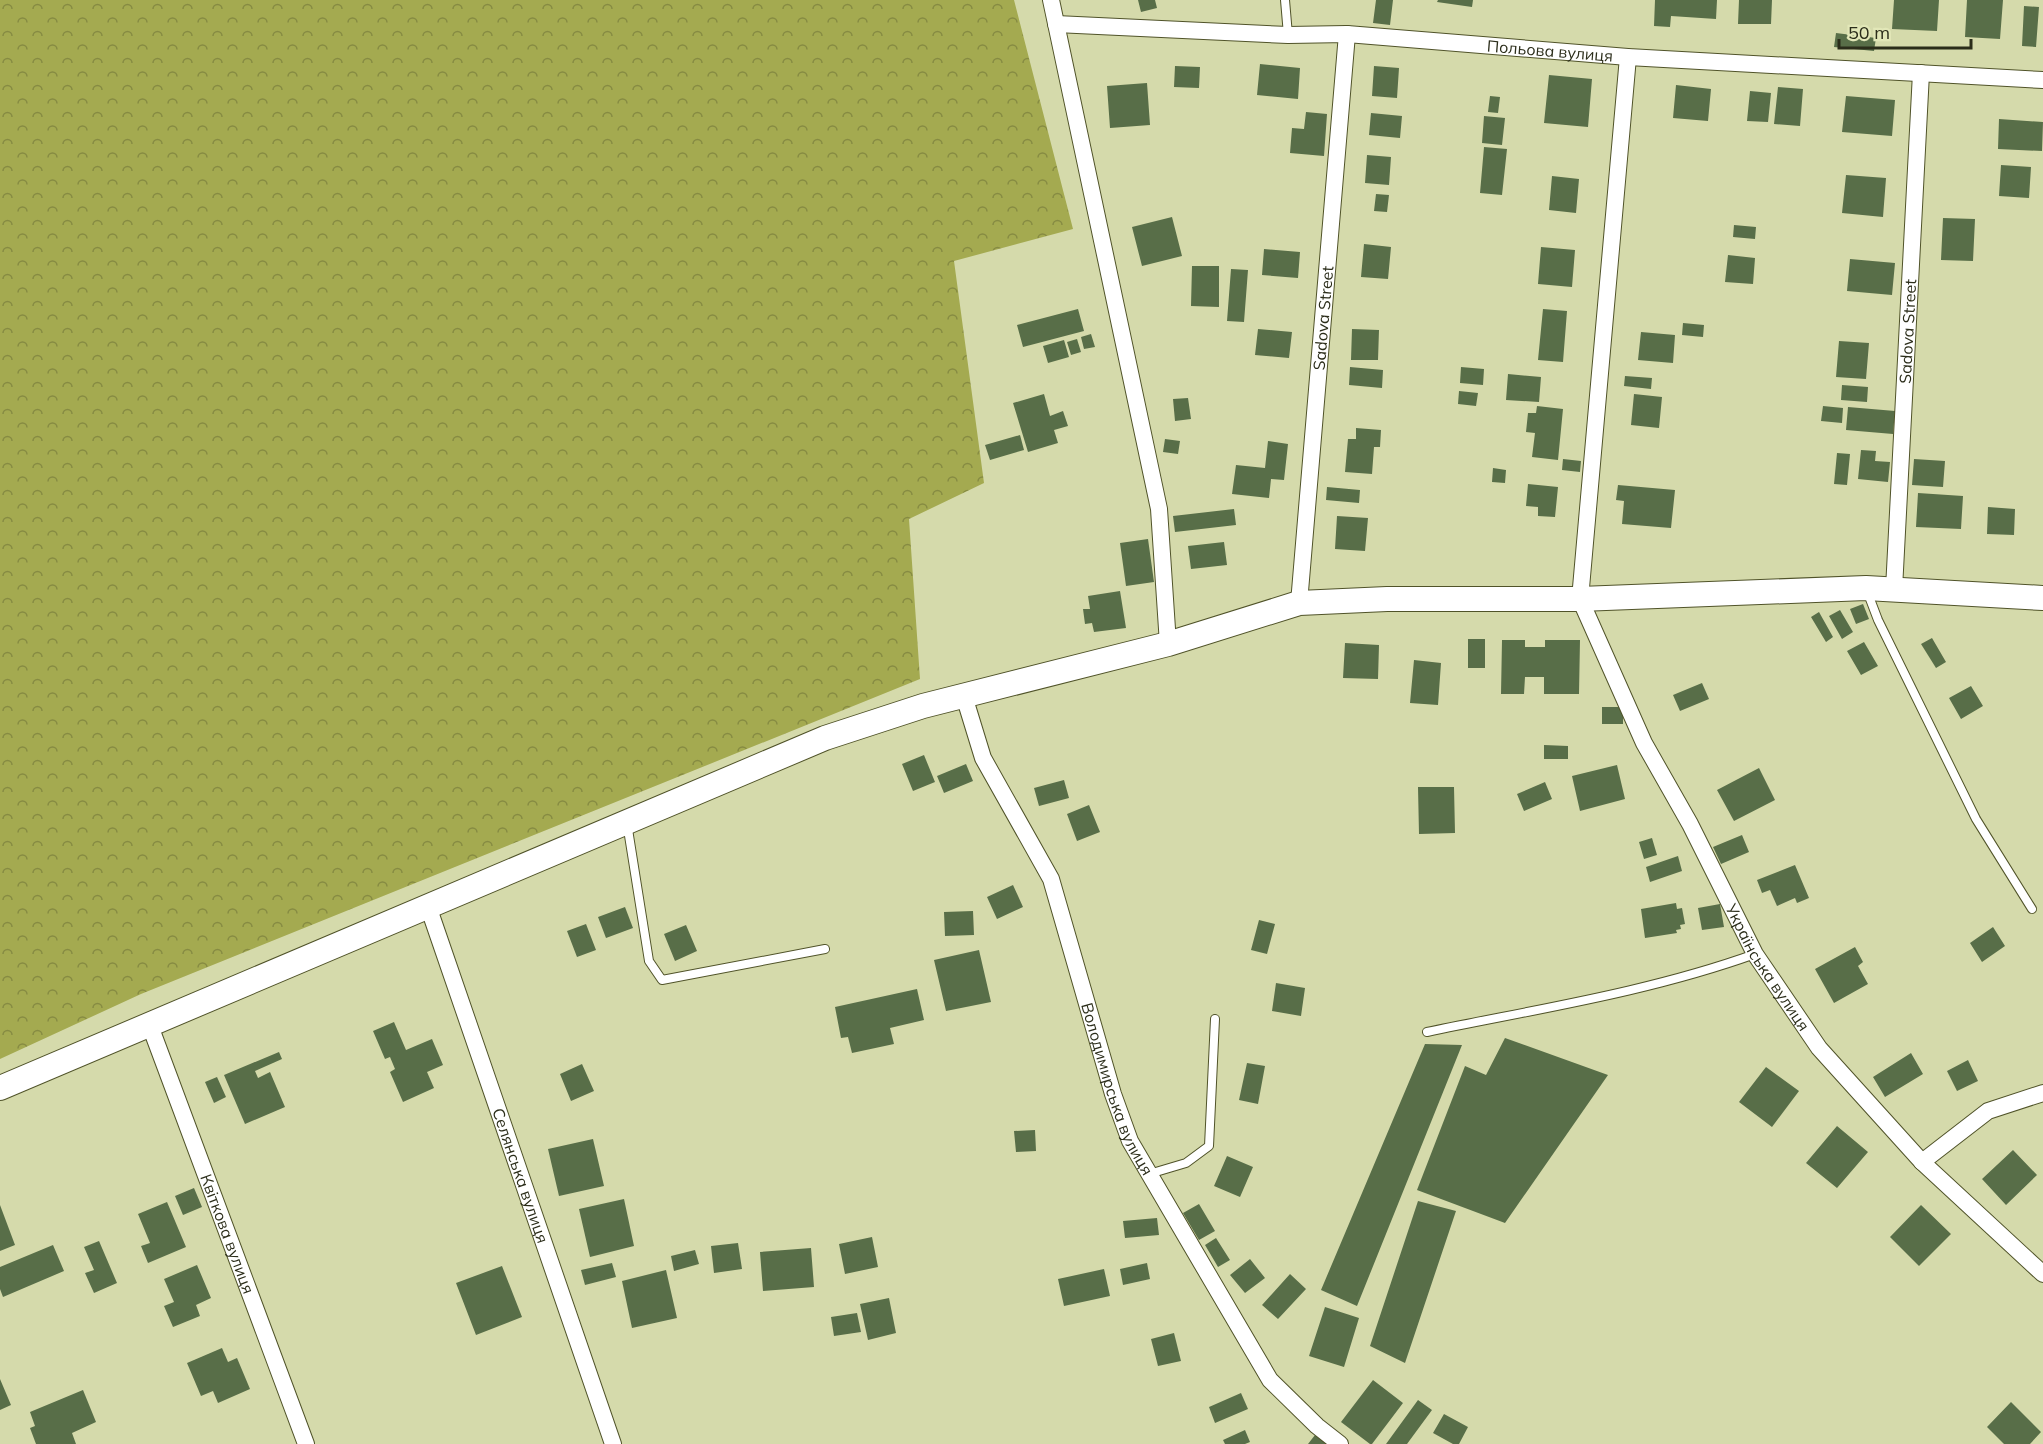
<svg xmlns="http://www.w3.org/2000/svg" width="2043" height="1444" viewBox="0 0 2043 1444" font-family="Mulish,sans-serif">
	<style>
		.forest { fill: url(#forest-crowns) }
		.building { fill: #586e48 }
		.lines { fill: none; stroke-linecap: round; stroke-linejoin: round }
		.lane-casing { stroke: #505329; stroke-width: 10 }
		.street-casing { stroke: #505329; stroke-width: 18 }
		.secondary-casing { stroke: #505329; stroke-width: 26 }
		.lane { stroke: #fff; stroke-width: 8 }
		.street { stroke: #fff; stroke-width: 16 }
		.secondary { stroke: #fff; stroke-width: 24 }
		.labels { text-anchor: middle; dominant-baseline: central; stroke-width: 6; stroke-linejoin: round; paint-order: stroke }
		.street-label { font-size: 16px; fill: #2b2d1a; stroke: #e2e7b8 }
	</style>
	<defs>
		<pattern id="forest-crowns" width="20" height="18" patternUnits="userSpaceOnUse" patternTransform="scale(1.5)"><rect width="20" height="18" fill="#a4aa50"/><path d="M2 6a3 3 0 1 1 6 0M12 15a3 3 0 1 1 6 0" fill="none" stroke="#868b42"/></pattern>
	</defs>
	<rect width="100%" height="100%" fill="#d5daab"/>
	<path class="forest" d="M0,0H1014L1073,229L954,261L984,483L909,519L920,679L141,994L0,1059Z"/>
	<path class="building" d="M1138,0H1155L1157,8L1141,12Z
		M1376,0H1393L1390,25L1373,23Z
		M1438,0H1473L1472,7L1437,2Z
		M1655,0H1717L1716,19L1671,16L1670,27L1654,26Z
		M1739,0H1772L1771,24H1738Z
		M1894,0H1939L1937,31L1892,29Z
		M1967,0H2003L2000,39L1965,37Z
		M2024,6L2039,7L2036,47L2022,46Z
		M1836,33L1876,38L1874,51L1834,47Z
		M1260,64L1300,68L1298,99L1257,95Z
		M1175,66L1200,67L1199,88L1174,87Z
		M1374,66L1399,68L1397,98L1372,96Z
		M1549,75L1592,79L1588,127L1544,123Z
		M1147,83L1150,125L1110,128L1107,86Z
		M1676,85L1711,89L1708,121L1673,118Z
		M1778,87L1803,89L1800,126L1774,124Z
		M1750,91L1771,93L1768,122L1747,121Z
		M1490,96L1500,97L1498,113L1488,112Z
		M1846,96L1895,100L1892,136L1842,132Z
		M1306,112L1327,114L1324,156L1290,153L1292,128L1304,129Z
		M1371,113L1402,116L1400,138L1369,135Z
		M1484,116L1505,118L1502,145L1482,143Z
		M1999,119L2043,122L2042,151L1998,149Z
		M1484,147L1507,149L1502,195L1480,193Z
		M1367,155L1391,157L1389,185L1365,183Z
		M2001,165L2031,167L2029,198L1999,196Z
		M1846,175L1886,178L1883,217L1842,213Z
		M1552,176L1579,179L1576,213L1549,210Z
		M1376,194L1389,195L1387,212L1374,211Z
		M1172,217L1182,256L1142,266L1132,227Z
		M1943,218L1975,219L1973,261L1941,260Z
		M1734,225L1756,227L1755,239L1733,237Z
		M1364,244L1391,247L1388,279L1361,277Z
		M1541,247L1575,250L1572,287L1538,284Z
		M1264,249L1300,252L1298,278L1262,275Z
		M1728,255L1755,258L1753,284L1725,282Z
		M1850,259L1895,263L1892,295L1847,291Z
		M1192,266H1219V307L1191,306Z
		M1231,269L1248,270L1244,322L1227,321Z
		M1078,309L1084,331L1023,347L1017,325Z
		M1543,309L1567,311L1563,362L1538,360Z
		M1683,323L1704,325L1703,337L1682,335Z
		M1258,329L1292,332L1289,358L1255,355Z
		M1352,329L1379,330L1378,360H1351Z
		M1641,332L1675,335L1673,363L1638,360Z
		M1091,334L1095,347L1084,349L1081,337Z
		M1077,339L1081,352L1071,355L1067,342Z
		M1064,340L1069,357L1048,363L1043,346Z
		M1839,341L1869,343L1866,379L1836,377Z
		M1350,367L1383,370L1382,388L1349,385Z
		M1461,367L1484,369L1483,385L1460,383Z
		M1508,374L1541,377L1539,402L1506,400Z
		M1625,376L1652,378L1651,389L1624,386Z
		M1842,385L1868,387L1867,402L1841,400Z
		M1459,391L1478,393L1476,406L1458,404Z
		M1044,394L1050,416L1063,411L1068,426L1054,430L1058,443L1028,452L1013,403Z
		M1634,394L1662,397L1659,428L1631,425Z
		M1188,398L1191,419L1175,421L1173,399Z
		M1537,406L1563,409L1558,460L1532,457L1535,433L1526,432L1528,413H1536Z
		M1823,406L1843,408L1842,423L1821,421Z
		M1848,407L1895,411L1893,434L1846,430Z
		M1356,428L1381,430L1380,447H1374L1372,474L1345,472L1348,439H1356Z
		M1020,435L1024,450L990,460L985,445Z
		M1165,439L1180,441L1178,454L1163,452Z
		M1268,441L1288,444L1284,480L1271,479L1269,498L1232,494L1236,465L1265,468Z
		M1861,450L1876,451L1875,461L1890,462L1888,482L1858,479Z
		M1837,453L1850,454L1847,485L1834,484Z
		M1563,459L1581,461L1580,472L1562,470Z
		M1914,459L1945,461L1943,487L1912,485Z
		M1493,468L1506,470L1505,483L1492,482Z
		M1528,484L1558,487L1555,517L1538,516V507L1526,506Z
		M1618,485L1675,490L1671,528L1622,524L1624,501L1616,500Z
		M1327,487L1360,490L1359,503L1326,500Z
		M1918,493L1963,496L1961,529L1916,527Z
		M1988,507L2015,509L2014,535L1987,534Z
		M1234,509L1236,525L1175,532L1173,516Z
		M1337,516L1368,518L1365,551L1335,549Z
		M1148,539L1154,582L1126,586L1120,543Z
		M1224,542L1227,565L1191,569L1188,546Z
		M1120,591L1126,628L1094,632L1092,623L1085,624L1083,609H1090L1088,596Z
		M1863,604L1869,619L1856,624L1850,609Z
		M1840,610L1853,632L1842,639L1829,616Z
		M1819,612L1833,637L1826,642L1811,617Z
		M1932,638L1946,662L1936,668L1921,644Z
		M1468,639H1485V668H1468Z
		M1502,640H1525V647H1545V640H1580L1579,694H1544V677H1525L1524,694H1501Z
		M1864,642L1878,666L1861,675L1847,651Z
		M1345,643L1379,645L1378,679L1343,678Z
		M1414,660L1441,663L1438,705L1410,703Z
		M1702,683L1709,699L1680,711L1673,695Z
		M1971,686L1983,706L1961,719L1949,698Z
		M1602,707H1623V724H1602Z
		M1544,745L1568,746V759H1544Z
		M924,755L935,782L913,791L902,764Z
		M966,764L973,781L944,793L937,776Z
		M1617,765L1625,799L1580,811L1572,776Z
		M1759,768L1775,800L1734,821L1717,790Z
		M1064,780L1069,798L1039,806L1034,788Z
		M1545,782L1552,799L1524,811L1517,794Z
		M1418,787H1454L1455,833L1419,834Z
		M1089,805L1100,832L1077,841L1067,814Z
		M1742,835L1749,852L1721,864L1713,847Z
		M1652,838L1657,855L1644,859L1639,842Z
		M1678,856L1682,871L1650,882L1646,867Z
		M1795,865L1809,898L1797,903L1795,898L1777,906L1770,890L1762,893L1757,880Z
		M1013,885L1023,907L997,919L987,897Z
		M1676,903L1677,909L1682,908L1685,924L1680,925L1681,929L1676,930L1677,933L1645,938L1641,909Z
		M1720,904L1724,927L1702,930L1698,908Z
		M625,907L633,928L606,938L598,917Z
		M973,911L974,935L945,936L944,912Z
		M1259,920L1275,924L1267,954L1251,950Z
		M586,924L596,950L577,957L567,931Z
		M686,925L697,951L675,961L664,934Z
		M1993,927L2005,946L1982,962L1970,943Z
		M1855,947L1863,962L1858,966L1868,984L1834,1003L1815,969Z
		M979,950L991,1002L946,1011L934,960Z
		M1276,983L1305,988L1301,1016L1272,1011Z
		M917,989L924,1020L890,1028L894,1044L852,1053L848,1037L841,1038L835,1007Z
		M394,1022L406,1050L432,1039L443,1065L427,1072L434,1088L403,1102L390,1072L395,1069L390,1057L385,1059L373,1031Z
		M1505,1038L1608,1075L1505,1223L1417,1190L1465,1066L1486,1075Z
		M1425,1044L1462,1045L1357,1306L1321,1290Z
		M279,1052L282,1059L255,1071L258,1078L270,1072L285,1107L245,1124L224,1075Z
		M1911,1053L1923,1074L1885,1097L1873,1077Z
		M1968,1060L1978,1081L1957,1091L1947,1071Z
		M1247,1063L1265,1066L1258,1104L1239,1100Z
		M582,1064L594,1091L571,1101L560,1074Z
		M1766,1067L1799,1091L1772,1127L1739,1102Z
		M217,1077L226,1097L214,1103L205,1082Z
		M1837,1126L1868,1152L1837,1188L1806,1163Z
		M1035,1130L1036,1151L1016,1152L1014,1131Z
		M593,1139L604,1186L559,1196L548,1149Z
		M2013,1150L2037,1175L2006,1205L1982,1179Z
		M1227,1156L1253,1167L1240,1197L1214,1186Z
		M194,1188L202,1207L183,1215L175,1196Z
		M624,1199L634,1246L590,1257L579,1209Z
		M1418,1201L1456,1211L1405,1363L1370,1346Z
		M167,1202L186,1247L148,1263L141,1246L150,1243L138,1214Z
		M1199,1204L1215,1231L1199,1240L1183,1213Z
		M0,1205L15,1245L0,1251Z
		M1921,1205L1951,1234L1919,1266L1890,1237Z
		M1157,1218L1159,1235L1125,1238L1123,1221Z
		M872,1237L878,1267L845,1274L839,1244Z
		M1216,1238L1230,1260L1218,1267L1205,1245Z
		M99,1241L117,1283L94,1293L85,1273L94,1270L84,1247Z
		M738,1243L742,1269L714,1273L711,1246Z
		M53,1245L64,1271L3,1297L0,1289V1267Z
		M811,1248L814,1287L763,1291L760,1252Z
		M695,1250L699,1264L674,1271L671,1256Z
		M1250,1259L1265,1278L1245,1293L1230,1275Z
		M612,1263L616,1277L585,1285L581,1270Z
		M1147,1263L1150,1279L1123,1285L1120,1269Z
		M197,1265L211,1298L196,1305L200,1316L173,1327L164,1306L174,1302L164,1279Z
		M502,1266L522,1317L476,1335L456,1283Z
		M1104,1269L1110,1296L1064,1306L1058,1279Z
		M666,1270L677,1318L632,1328L622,1281Z
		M1290,1274L1306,1289L1278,1319L1262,1305Z
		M889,1298L896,1333L868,1340L860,1304Z
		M1325,1307L1359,1318L1344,1367L1309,1356Z
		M857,1313L861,1332L834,1336L831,1317Z
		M1174,1333L1181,1361L1158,1366L1151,1339Z
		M222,1348L228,1362L237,1358L250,1389L218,1403L213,1391L201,1396L187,1363Z
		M0,1379L11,1405L0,1410Z
		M1373,1380L1403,1403L1372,1444H1370L1341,1422Z
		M83,1390L96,1422L72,1433L76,1444H36L30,1428L35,1426L30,1412Z
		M1241,1393L1248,1409L1215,1423L1209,1407Z
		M1418,1400L1432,1410L1407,1444H1386Z
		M2011,1402L2041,1432L2030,1444H2004L1987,1427Z
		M1444,1414L1468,1427L1459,1444H1453L1433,1433Z
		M1245,1430L1250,1442L1245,1444H1225L1223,1440Z
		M1315,1435L1327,1444H1308Z"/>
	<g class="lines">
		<g class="lane-casing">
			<path id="lane" d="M1285,0L1288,35
				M1867,591L1878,620L1976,819L2032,909
				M627,823L649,961L662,980L825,949
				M1427,1032C1537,1009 1649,992 1755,954
				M1149,1174L1186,1163L1209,1146L1215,1019"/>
		</g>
		<g class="street-casing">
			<g id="street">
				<path d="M1051,0L1159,509L1168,644"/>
				<path id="s1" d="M1056,24L1288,35L1347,34L1628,57L2043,80"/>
				<path id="s2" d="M1628,57L1580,599L1644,743L1690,824L1755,954L1819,1048L1922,1162L2043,1274"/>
				<path id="s3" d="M1894,589L1921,73"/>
				<path id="s4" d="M1299,603L1347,34"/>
				<path id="s5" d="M964,696L983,758L1051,879L1113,1094L1130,1141L1270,1380L1317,1426L1340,1444"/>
				<path id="s6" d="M428,906L613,1444"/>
				<path id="s7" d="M149,1023L306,1444"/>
				<path d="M1922,1162L1988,1111L2043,1093"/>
			</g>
		</g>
		<g class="secondary-casing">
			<path id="secondary" d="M0,1088L825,738L923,706L1168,644L1299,603L1387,599H1580L1866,588L2043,598"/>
		</g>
		<use href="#lane" class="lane"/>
		<use href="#street" class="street"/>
		<use href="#secondary" class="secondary"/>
	</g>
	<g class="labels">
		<g class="street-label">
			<text stroke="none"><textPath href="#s1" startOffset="495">Польова вулиця</textPath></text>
			<text stroke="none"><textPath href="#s4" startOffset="286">Sadova Street</textPath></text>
			<text stroke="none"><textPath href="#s3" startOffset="258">Sadova Street</textPath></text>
			<text stroke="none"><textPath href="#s2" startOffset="958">Українська вулиця</textPath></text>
			<text stroke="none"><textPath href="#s5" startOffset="424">Володимирська вулиця</textPath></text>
			<text stroke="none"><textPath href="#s6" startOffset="285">Селянська вулиця</textPath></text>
			<text stroke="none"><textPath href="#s7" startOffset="225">Квіткова вулиця</textPath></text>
		</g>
	</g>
	<path d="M1839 39v9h132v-9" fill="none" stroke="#2b2d1a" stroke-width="3"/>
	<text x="1848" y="39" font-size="18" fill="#2b2d1a" stroke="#e2e7b8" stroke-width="4.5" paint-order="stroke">50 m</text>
</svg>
